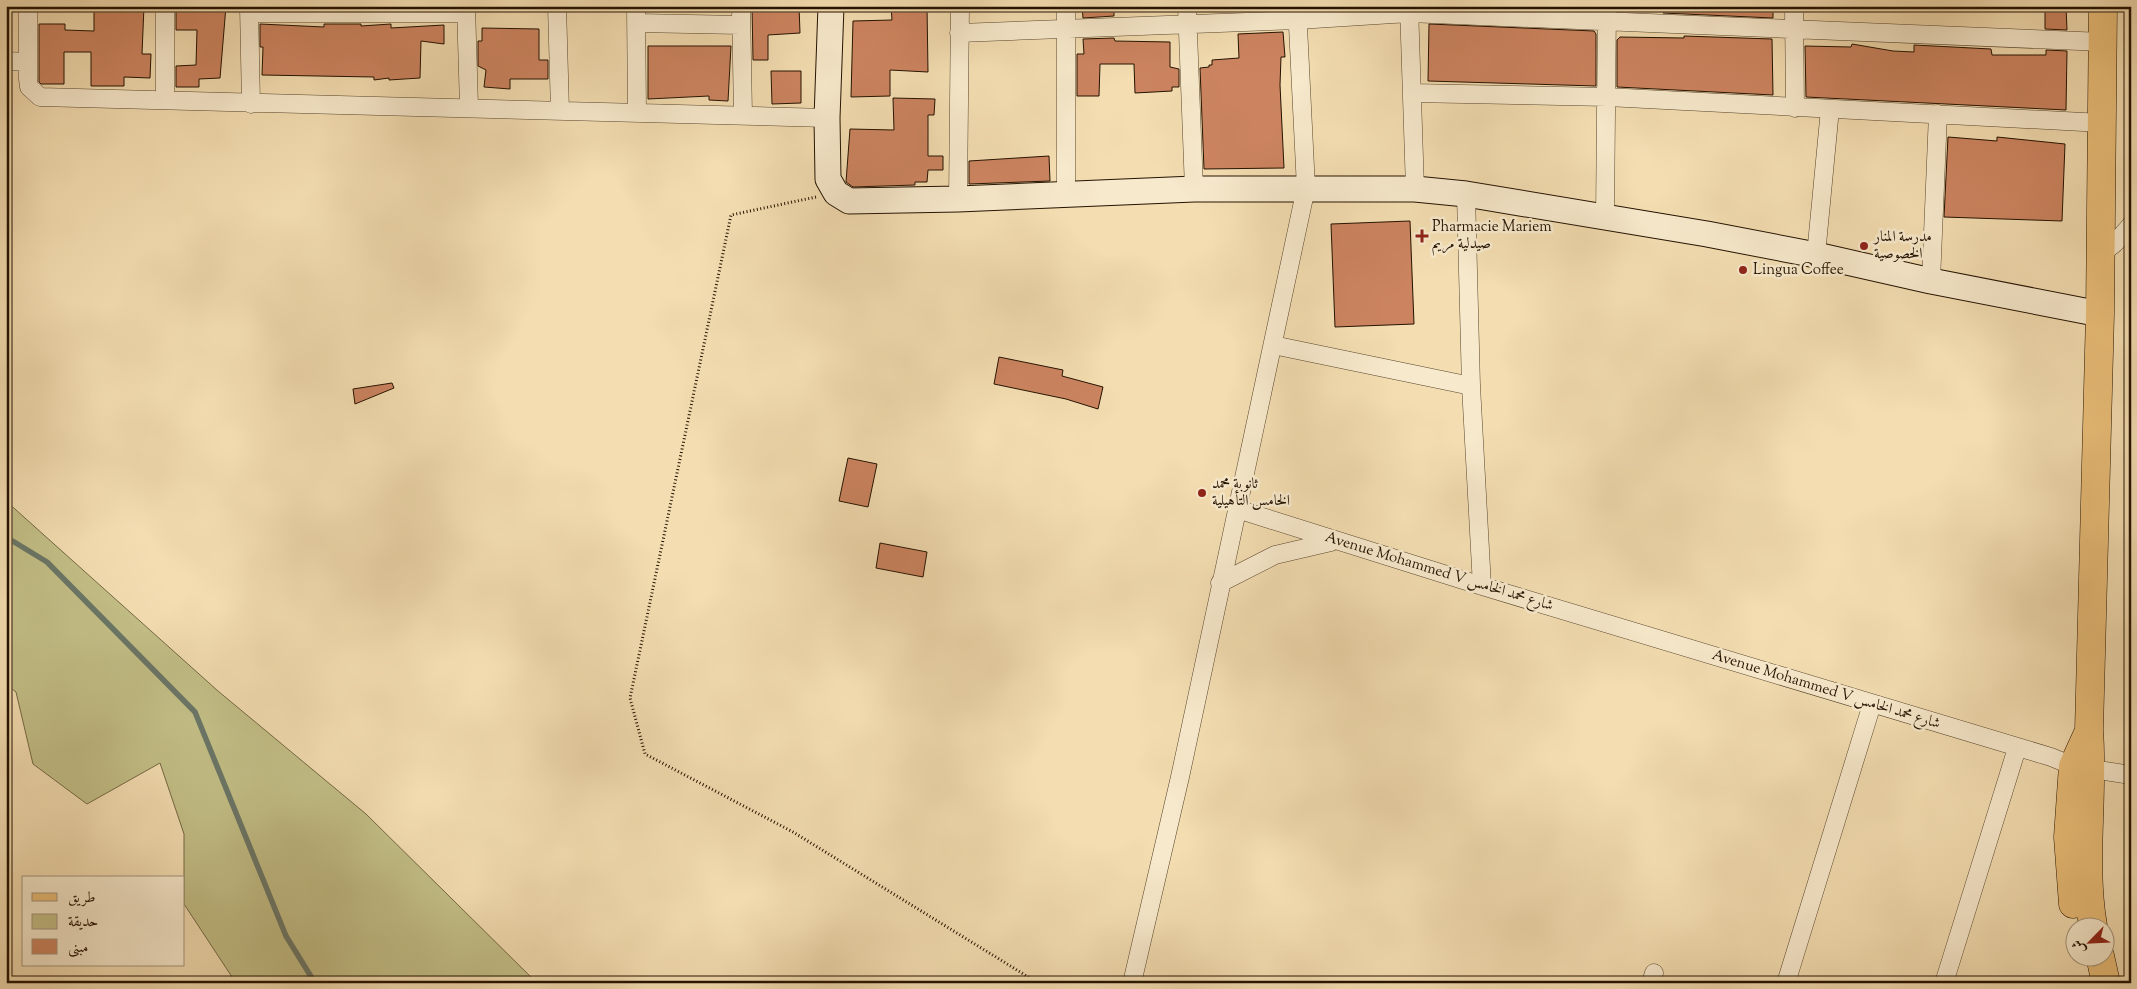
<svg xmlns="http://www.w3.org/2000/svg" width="2137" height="989" viewBox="0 0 2137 989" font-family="'Sorts Mill Goudy',Amiri,serif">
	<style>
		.green { fill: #c3bf87; stroke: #746844 }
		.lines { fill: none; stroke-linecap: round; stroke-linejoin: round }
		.stream { stroke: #6b7768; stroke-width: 5.5 }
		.building { fill: #cc8460; stroke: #241200 }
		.street-casing { stroke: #58452c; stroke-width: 19 }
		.secondary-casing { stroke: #241200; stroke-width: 27 }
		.primary-casing { stroke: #241200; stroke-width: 29 }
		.path { stroke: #241200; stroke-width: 3; stroke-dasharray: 1 2.5; stroke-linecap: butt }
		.street { stroke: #f7e9cc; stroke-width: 18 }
		.secondary { stroke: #f7e9cc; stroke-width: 25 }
		.primary { stroke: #eabe78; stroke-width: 28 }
		.poi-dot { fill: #8f2418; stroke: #f7e9cc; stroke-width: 2 }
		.labels { text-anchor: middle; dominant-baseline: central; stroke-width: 5; stroke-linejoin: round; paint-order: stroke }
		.poi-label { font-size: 15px; fill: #241200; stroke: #f7e9cc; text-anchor: start }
		.street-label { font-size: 15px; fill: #241200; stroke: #f7e9cc }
	</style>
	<rect width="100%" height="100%" fill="#f3ddb1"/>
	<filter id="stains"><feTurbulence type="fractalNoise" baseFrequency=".004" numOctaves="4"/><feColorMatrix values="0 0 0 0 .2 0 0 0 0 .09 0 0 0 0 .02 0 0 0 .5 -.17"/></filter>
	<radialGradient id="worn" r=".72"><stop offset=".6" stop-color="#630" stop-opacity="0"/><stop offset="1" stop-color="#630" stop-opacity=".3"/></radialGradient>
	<path class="green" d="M6,501L218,691L366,814L537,983H236L184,904V834L160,763L87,804L33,764L16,692L6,684Z"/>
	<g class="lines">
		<path class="stream" d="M6,537L47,562L195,712L286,936L315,983"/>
	</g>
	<path class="building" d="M122,6H144L142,54H151L150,78L124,77V86H91V52H64V84H41L39,82V24H65V30L94,31V7Z
		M176,6H226L220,78L199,79V87H176V66L196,65L197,30H176Z
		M752,6H799L800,33L768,35V60H753Z
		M891,6H927L928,72L890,70V96L851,97L853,21L892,20Z
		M1082,6H1114V16L1083,18Z
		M1502,6H1595V10Z
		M1664,6H1773V18L1663,13Z
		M2045,6H2066L2067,30L2045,29Z
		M260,24L324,27V24H361V26L391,24V28L444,25V44L421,41L420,78L389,80V78L374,80V77L262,75L263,47H260Z
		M1429,24L1594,31L1596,34V86L1428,81Z
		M482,28L539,29V60H548V79H510V89L484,87L486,70L478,66V41H482Z
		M1283,32L1285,57H1281L1280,85L1284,168L1204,169L1200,68L1209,67V65H1212V60L1239,58L1238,34Z
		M1684,36L1772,39L1773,95L1617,87V40L1620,37L1684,38Z
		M1114,38L1115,41L1170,42V67L1179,69V87H1172V91L1135,93L1134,64H1100L1099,96H1077V54H1084L1083,39Z
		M1852,44L1893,51L1914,52V45L1991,49L1992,55H2046V50L2067,51L2066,110L1806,97L1805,46L1851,47Z
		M648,46H731L728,101L709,100V96L648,99Z
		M771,71H801V103L772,104Z
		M893,98L935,99L934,115H928V156H943V170H928L927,182H915V185L853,187L846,182L850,129L894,130Z
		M1948,137L1997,141V137L2065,144L2062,221L1944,217Z
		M1049,156L1050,181L969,184V161Z
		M1410,221L1414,324L1335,327L1331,224Z
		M999,357L1063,370L1062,376L1103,387L1098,409L1066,399L994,384Z
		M392,383L394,388L355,404L353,389Z
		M848,458L877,464L868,507L839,501Z
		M880,543L927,552L923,577L876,568Z"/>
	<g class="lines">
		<g class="street-casing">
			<path id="street" d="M28,6V79L29,87L40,97L827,118
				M165,6V100
				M249,6L251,104
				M466,6L469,107
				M557,6L560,111
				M636,6L637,112
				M741,6L743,115
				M1066,6V194
				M1187,6L1194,189
				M1409,6L1415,189
				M1794,6L1795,108
				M249,13H466
				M637,23L741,25
				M959,33L1298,20L1409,13L2103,42
				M6,61L28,62
				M1412,93L1607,97L2102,123
				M1466,194L1471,386L1482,586
				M958,199L960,6
				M1605,218L1607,6
				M1816,255L1830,109
				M2100,255L2115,243L2131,225
				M1931,281L1938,114
				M1273,345L1471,386
				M1237,509L1482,586L2051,757L2073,766L2131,775
				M1220,583L1275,555L1331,542
				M1132,983L1180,777L1306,188L1297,6
				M1651,983L1654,973
				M1786,983L1872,704
				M1944,983L2017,748"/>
		</g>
		<g class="secondary-casing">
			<path id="secondary" d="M831,6L827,118L828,179L836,193L849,201L958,199L1194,189H1415L1466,194L1707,234L1816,255L1931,281L2100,314"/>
		</g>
		<g class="primary-casing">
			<path id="primary" d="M2073,904L2068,837L2073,766L2089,731
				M2093,926C2082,862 2094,795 2089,730L2100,314L2103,6
				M2100,956L2106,983"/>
		</g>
		<path class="path" d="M816,197L731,215L630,698L645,754L793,832L1038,983"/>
		<use href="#street" class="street"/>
		<use href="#secondary" class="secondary"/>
		<use href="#primary" class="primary"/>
	</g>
	<g class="poi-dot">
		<path d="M1419.5 228.5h5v5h5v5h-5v5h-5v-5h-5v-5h5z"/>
		<circle cx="1864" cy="246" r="5"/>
		<circle cx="1743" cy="270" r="5"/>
		<circle cx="1202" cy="493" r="5"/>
	</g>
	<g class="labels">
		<g class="poi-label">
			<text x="1432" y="227">Pharmacie Mariem<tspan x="1432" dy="17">صيدلية مريم</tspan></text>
			<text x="1874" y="237">مدرسة المنار<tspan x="1874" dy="17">الخصوصية</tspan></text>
			<text x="1753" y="270">Lingua Coffee</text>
			<text x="1212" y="484">ثانوية محمد<tspan x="1212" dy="17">الخامس التأهيلية</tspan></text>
		</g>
		<g class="street-label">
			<text transform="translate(1439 572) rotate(17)">Avenue Mohammed V شارع محمد الخامس</text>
			<text transform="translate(1826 690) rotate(17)">Avenue Mohammed V شارع محمد الخامس</text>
		</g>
	</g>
	<rect width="2137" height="989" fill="none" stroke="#f3ddb1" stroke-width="25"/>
	<rect x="8" y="8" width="2122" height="974" fill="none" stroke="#241200" stroke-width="2.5"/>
	<rect x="12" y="12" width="2112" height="964" fill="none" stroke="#241200"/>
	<rect x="22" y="876" width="162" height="90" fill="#f7e9cc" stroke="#a3937a"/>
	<rect x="32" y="893" width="25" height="8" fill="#eabe78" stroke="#a3937a"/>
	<text x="68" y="902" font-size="15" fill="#241200">طريق</text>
	<rect x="32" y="914" width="25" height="15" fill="#c3bf87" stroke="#a3937a"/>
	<text x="68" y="926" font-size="15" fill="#241200">حديقة</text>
	<rect x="32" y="939" width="25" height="15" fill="#cc8460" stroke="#a3937a"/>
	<text x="68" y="952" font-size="15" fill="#241200">مبنى</text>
	<g transform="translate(2090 942) rotate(246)"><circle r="24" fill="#f7e9cc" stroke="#a3937a"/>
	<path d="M0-4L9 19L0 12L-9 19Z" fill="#8f2418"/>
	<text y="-8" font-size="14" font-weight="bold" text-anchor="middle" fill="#241200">ش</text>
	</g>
	<rect width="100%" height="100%" filter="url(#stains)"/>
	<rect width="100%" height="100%" fill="url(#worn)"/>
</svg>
